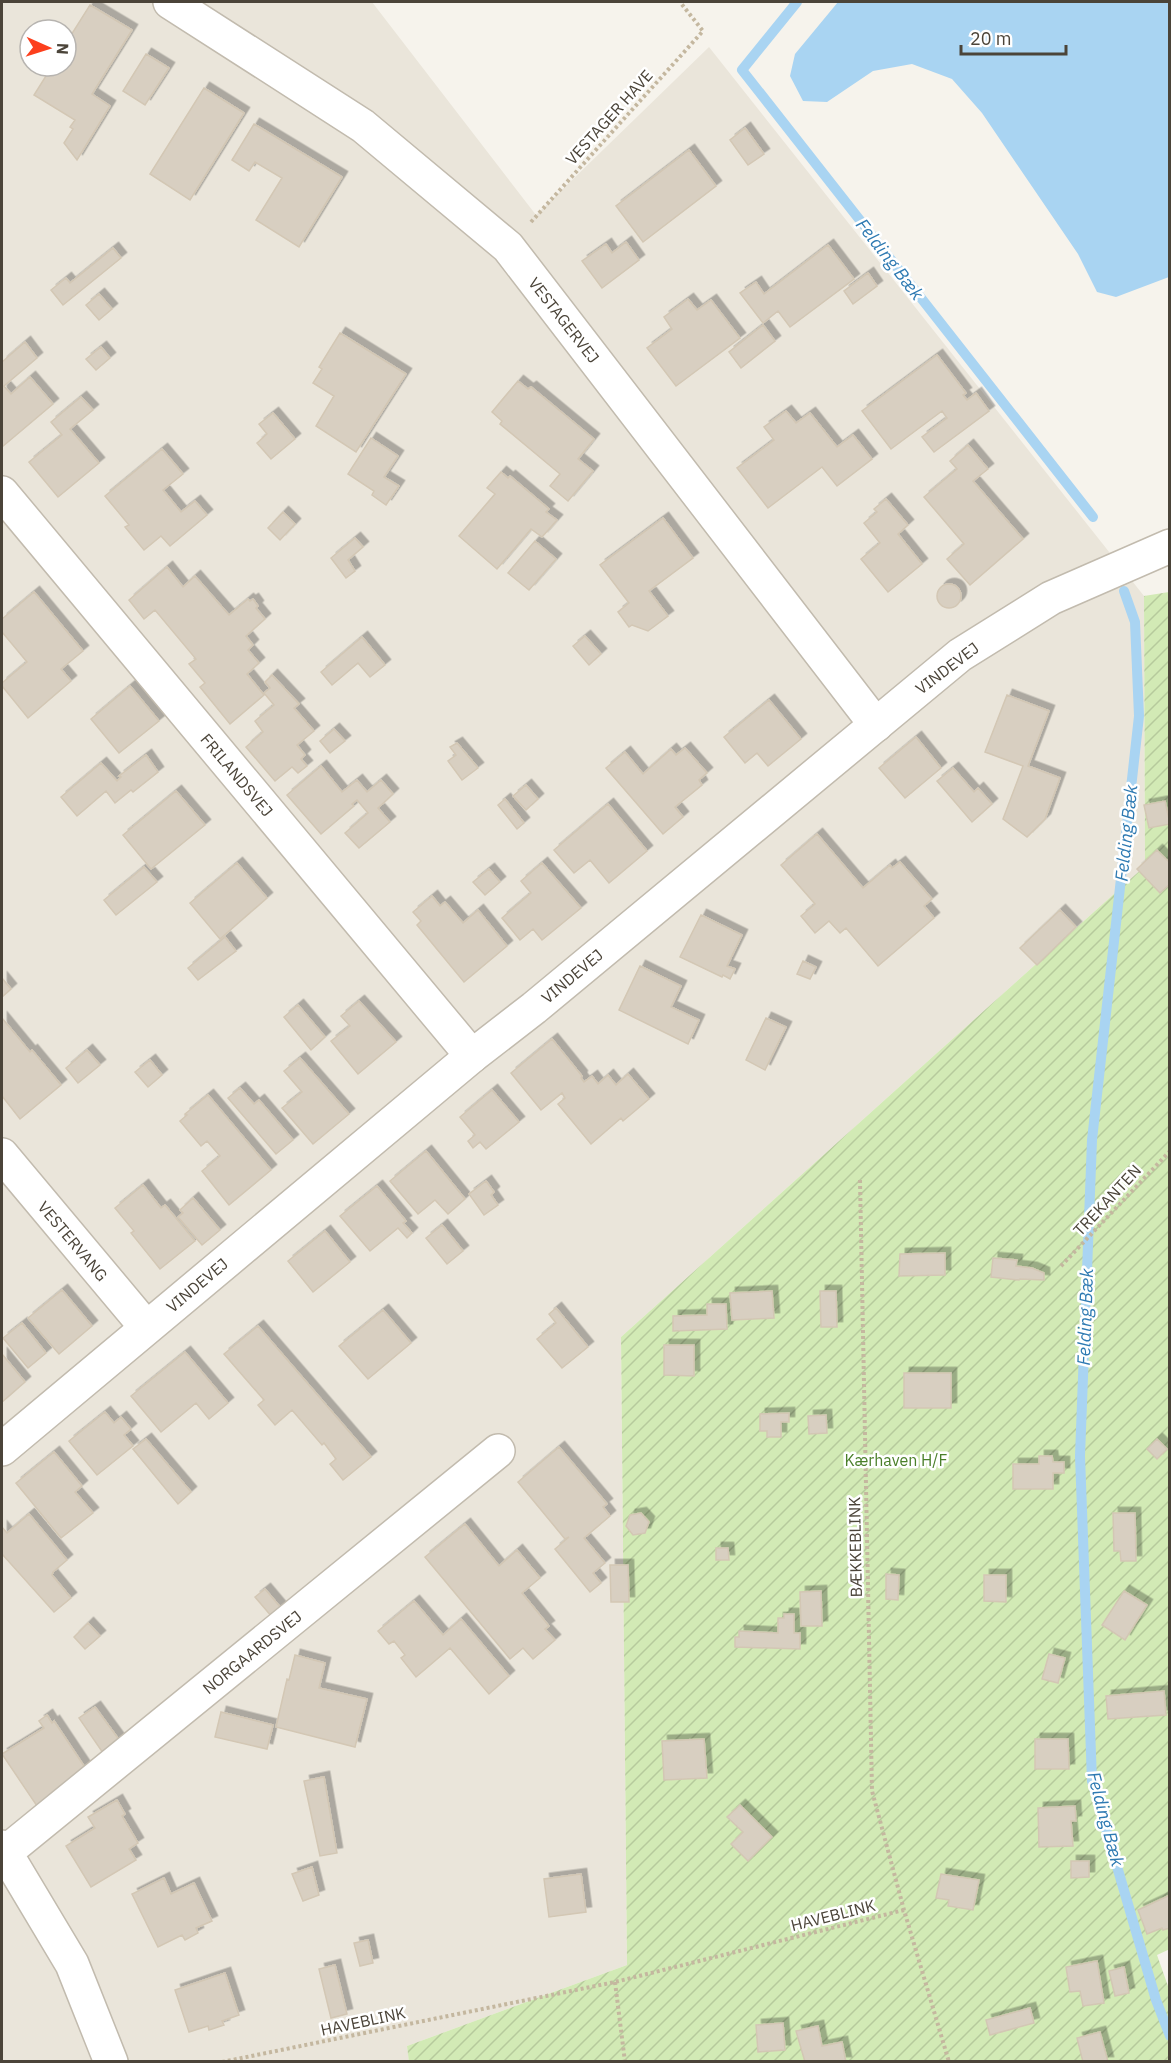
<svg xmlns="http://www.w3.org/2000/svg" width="1171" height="2063" viewBox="0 0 1171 2063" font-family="'IBM Plex Sans',sans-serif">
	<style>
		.residential { fill: #eae5da; fill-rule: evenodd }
		.garden { fill: url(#garden-furrows) }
		.water { fill: #a9d4f2 }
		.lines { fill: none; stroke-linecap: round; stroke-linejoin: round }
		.stream { stroke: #a9d4f2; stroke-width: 10 }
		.building { fill: #d8cfc1; stroke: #d3c7b4; stroke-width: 1.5; filter: url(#shadow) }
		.minor-casing { stroke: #c2bbae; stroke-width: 36 }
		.tertiary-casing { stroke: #c2bbae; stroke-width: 36 }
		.path { stroke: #c4b79f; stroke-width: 4; stroke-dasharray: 3 3; stroke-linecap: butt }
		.minor { stroke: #fff; stroke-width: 33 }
		.tertiary { stroke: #fff; stroke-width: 33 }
		.labels { text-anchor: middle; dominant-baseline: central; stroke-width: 5; stroke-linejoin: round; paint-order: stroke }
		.street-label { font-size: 16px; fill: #4b4439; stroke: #fff }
		.park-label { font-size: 16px; fill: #4a7f2a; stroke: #fff }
		.water-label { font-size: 18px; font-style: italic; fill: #2e7ab2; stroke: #fff }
	</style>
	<defs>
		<pattern id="garden-furrows" width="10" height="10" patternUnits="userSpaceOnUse" patternTransform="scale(1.5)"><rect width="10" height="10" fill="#d2eab5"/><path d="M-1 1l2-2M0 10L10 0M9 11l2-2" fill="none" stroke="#b6ca9c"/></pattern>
		<filter id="shadow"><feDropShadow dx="5.5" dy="-5.5" stdDeviation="0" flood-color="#0004"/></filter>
	</defs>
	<rect width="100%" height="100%" fill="#f6f3ec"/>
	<path class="residential" d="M2,2H372L536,215L709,47L1144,596L1145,866L621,1337L627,1965L407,2046L409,2061L2,2062ZM30,30H66V66H30Z"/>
	<path class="garden" d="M1169,592L1170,1949L1157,1955L1169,1989V2061L409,2062L407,2046L627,1965L621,1337L1145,866L1144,596Z"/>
	<path class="water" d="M838,2H1169V277L1116,297L1097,292L1078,254L982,113L952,79L912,64L873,71L827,102L803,101L790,76L795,54Z"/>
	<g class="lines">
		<path class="stream" d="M797,2L742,70L1093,517
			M1124,591L1135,622L1139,716L1092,1140L1080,1456L1092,1781L1156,2000L1170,2036"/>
	</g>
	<path class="building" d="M90,5L132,30L92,94L110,106L77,160L64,143L73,129L70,127L75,120L34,95L51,68L47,66H66V39L68,40Z
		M146,54L169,68L145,105L123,91Z
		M204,88L244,113L190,200L150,174Z
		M254,124L342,177L299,247L256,220L282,178L255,162L249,171L232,160Z
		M745,128L764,154L748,165L730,140Z
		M689,150L716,186L643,242L616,206Z
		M626,242L639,260L602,288L582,261L606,244L612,253Z
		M828,245L854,279L790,327L778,311L763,323L740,293L756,282L764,294Z
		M113,248L121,258L63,305L51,290L66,278L70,283Z
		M868,273L877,286L853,304L844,291Z
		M99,294L112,309L99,320L86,305Z
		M688,299L697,310L711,300L740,338L676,386L647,348L672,329L664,317Z
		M763,325L775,341L741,368L729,352Z
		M340,333L406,374L356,452L316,426L334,396L313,383L322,369L319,367Z
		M25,342L37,358L4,386L11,394L30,377L53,404L2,447V362Z
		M101,347L110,358L96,370L86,359Z
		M937,355L966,393L963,395L967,400L976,393L989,411L934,452L922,437L947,418L942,411L891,449L862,411Z
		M518,381L528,389L531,387L594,439L578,459L593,471L568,501L550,486L560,474L500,424L502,421L492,412Z
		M81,397L93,410L70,429L99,463L58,497L29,462L62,435L51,422Z
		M786,411L796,423L810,413L837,447L853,435L872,459L837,486L822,467L768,508L737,468L774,440L764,427Z
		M273,413L295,439L271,459L257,443L267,434L259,424Z
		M371,438L398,456L384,477L399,486L386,505L372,495L374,491L348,474Z
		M968,445L988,469L973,481L1023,539L970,585L947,559L964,544L924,497L957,469L950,461Z
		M162,449L183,474L163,490L181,512L195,501L207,515L170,546L161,536L144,550L125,527L129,525L105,496Z
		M501,472L508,478L510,476L549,509L546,512L557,520L542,537L531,529L497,569L459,536L495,494L487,488Z
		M886,499L908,525L898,534L922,564L888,592L861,559L880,543L864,523L877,512L874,509Z
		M283,512L295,524L280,540L268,528Z
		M663,518L693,558L649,591L668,616L648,631L632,625L629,627L618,612L629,603L600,565Z
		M355,538L363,547L348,560L355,571L346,578L331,558Z
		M535,541L556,559L529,590L508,573Z
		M167,567L183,587L195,576L229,615L248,599L250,601L253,599L258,606L256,608L265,619L246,636L253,645L248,650L259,663L247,674L264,695L230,724L200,687L205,683L189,664L196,659L155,610L144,619L129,600Z
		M937 596a12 12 0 1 1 24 0a12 12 0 1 1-24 0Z
		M34,592L83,651L61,669L71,681L28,718L2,686V683L27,662L2,632V619Z
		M585,636L601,654L589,665L573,646Z
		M362,637L385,665L370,677L358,663L332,685L321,672Z
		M272,675L299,704L294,708L314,731L297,745L305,755L301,759L307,766L298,773L292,767L275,781L246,747L263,732L255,721L274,705L264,693L270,688L265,682Z
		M130,686L159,721L119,753L91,719Z
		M1007,695L1049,711L1028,766L1060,778L1045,819L1027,837L1003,819L1023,766L985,752Z
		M769,700L801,739L768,766L757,753L745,763L724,737Z
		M334,729L345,741L330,753L320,741Z
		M916,737L941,768L905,798L879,768Z
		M457,743L478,768L462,780L448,761L456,755L450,747Z
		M685,748L707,773L699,780L702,785L675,807L683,817L663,834L606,768L625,752L643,774L671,749L676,755Z
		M146,755L158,772L133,792L131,790L115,803L106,791L77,816L61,797L101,763L117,781L121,777L119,776Z
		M321,766L342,792L357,780L367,792L381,780L393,794L378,808L390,822L359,848L345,833L368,813L357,800L352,804L354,806L321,834L287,795Z
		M953,768L974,792L978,788L992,804L972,822L937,781Z
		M526,785L538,799L526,810L513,796Z
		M176,791L205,825L151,869L123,835Z
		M505,799L524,823L517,829L498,805Z
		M1165,801L1170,824L1149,828L1144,805Z
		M608,804L647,851L609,883L590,860L574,873L554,850Z
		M817,834L863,888L890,865L892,868L900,862L932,899L924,906L934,918L878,966L846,928L840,933L829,921L815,933L801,916L815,904L781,865Z
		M1157,850L1170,863V884L1160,893L1137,869Z
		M237,863L267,898L220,939L190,903Z
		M542,863L581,908L542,940L533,929L520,940L502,918L531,893L521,881Z
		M144,867L157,882L116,915L104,900Z
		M489,869L500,882L485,895L473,882Z
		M432,896L440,906L445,902L463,923L478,910L507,946L464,982L417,925L421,921L413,912Z
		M1060,910L1076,927L1037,965L1020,948Z
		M701,915L742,935L727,966L735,969L730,979L723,975L722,977L680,957Z
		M225,937L236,951L198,980L188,968Z
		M803,961L816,967L810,979L797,974Z
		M640,966L681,986L671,1007L699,1020L688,1044L619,1010Z
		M2,978L11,989L2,997Z
		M359,1001L396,1042L358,1074L331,1041L350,1026L341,1016Z
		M298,1005L325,1037L311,1050L284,1017Z
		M2,1018L30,1052L32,1050L61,1085L20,1119L2,1096Z
		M766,1018L786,1027L765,1070L746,1060Z
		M552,1039L582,1076L581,1078L584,1082L592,1076L598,1084L608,1075L616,1085L628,1074L649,1099L623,1121L621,1118L591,1144L558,1104L565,1098L562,1093L541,1110L511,1073Z
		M87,1050L100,1065L78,1083L66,1068Z
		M300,1058L349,1114L313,1144L282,1108L302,1092L284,1071Z
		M150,1060L162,1075L148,1087L135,1072Z
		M240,1088L254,1104L259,1100L293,1140L276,1154L228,1098Z
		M492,1090L519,1122L486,1149L480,1142L473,1148L468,1141L475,1135L460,1117Z
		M208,1095L271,1170L229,1205L202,1171L220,1156L207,1141L201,1146L180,1121L187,1115L185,1114Z
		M426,1151L465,1199L448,1214L435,1200L418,1214L390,1181Z
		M486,1181L494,1192L491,1195L498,1205L484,1215L469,1194Z
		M143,1185L161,1208L165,1205L195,1241L160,1269L131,1233L134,1231L115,1208Z
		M377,1186L406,1221L403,1223L412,1233L407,1238L398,1228L370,1251L340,1216Z
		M193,1198L220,1230L202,1245L178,1217L183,1213L180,1210Z
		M442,1225L463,1251L447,1264L426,1238Z
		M325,1231L350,1262L313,1292L288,1261Z
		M945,1253V1275L899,1276L900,1254Z
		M993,1258L1017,1260L1016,1266L1032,1268L1044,1273V1280L1020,1279L1019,1280L991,1277Z
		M62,1290L92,1326L59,1354L28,1318Z
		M772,1291L774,1318L732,1320L730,1293Z
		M820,1291H836L837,1327H821Z
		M707,1304H726L727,1329L673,1331V1316L707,1315Z
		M556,1308L588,1347L562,1368L537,1339L556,1323L549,1314Z
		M383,1310L411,1343L368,1379L339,1346Z
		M22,1323L46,1353L28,1368L3,1338Z
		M258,1326L371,1457L343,1480L330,1464L336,1459L324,1443L322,1445L292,1410L275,1425L258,1405L264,1400L224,1354Z
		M664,1345H694V1376L664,1375Z
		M185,1352L228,1403L209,1419L196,1403L161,1432L131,1396Z
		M2,1354L25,1382L2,1402Z
		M904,1373H951V1408H904Z
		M105,1412L114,1423L121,1417L131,1429L124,1435L133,1446L97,1475L69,1441Z
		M789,1413V1422H781V1437H767V1431H760V1414Z
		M826,1415L827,1433L809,1434L808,1416Z
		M146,1439L191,1492L178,1504L133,1449Z
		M1157,1439L1167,1449L1157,1459L1147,1449Z
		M559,1447L607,1504L603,1507L610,1516L584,1538L605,1563L593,1573L601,1583L590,1592L555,1549L569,1537L565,1539L518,1482Z
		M54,1452L82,1486L75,1492L93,1513L61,1538L16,1483Z
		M1039,1456H1052L1053,1462H1064V1473H1053V1489H1013V1464H1039Z
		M641,1513L649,1522L645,1533L633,1535L626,1526L630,1515Z
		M1113,1513H1135L1136,1561H1121L1120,1551H1114Z
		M29,1514L67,1560L53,1572L52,1575L71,1598L54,1612L2,1554V1527L7,1533Z
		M465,1524L499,1566L517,1550L540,1578L522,1593L549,1626L545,1629L555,1640L533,1659L523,1648L510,1659L425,1557Z
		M716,1548H728L729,1560H716Z
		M610,1565H628L629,1602H611Z
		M886,1574L899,1575L898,1600L886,1599Z
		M984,1575H1006V1602L984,1601Z
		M265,1589L281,1608L272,1617L255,1597Z
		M821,1591L822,1626H801L800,1592Z
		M1124,1591L1147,1605L1125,1640L1102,1625Z
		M414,1601L443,1635L461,1619L509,1676L489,1694L450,1648L416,1677L401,1658L405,1655L394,1641L389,1644L378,1631Z
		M784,1614H794V1633H800V1649L735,1647V1637H739V1631L778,1633V1618H784Z
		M88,1623L100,1636L85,1649L74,1637Z
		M1049,1654L1065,1658L1058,1683L1042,1679Z
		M295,1655L325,1663L319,1688L367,1699L355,1747L276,1727L287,1679L289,1680Z
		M1164,1691L1166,1715L1108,1719L1106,1696Z
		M95,1707L120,1741L103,1753L79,1718Z
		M221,1712L273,1725L267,1749L215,1737Z
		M47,1715L52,1723L54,1721L86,1769L62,1785L64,1787L37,1806L2,1754L44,1728L39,1721Z
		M704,1739L707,1778L664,1780L662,1741Z
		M1035,1739H1068L1069,1769H1035Z
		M324,1777L337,1853L320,1856L304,1781Z
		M117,1800L125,1814L122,1816L138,1843L129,1849L136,1860L91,1887L66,1846L95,1828L88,1817Z
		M740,1805L772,1837L748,1861L731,1844L743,1832L727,1817Z
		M1075,1806L1076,1821H1071L1073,1846L1039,1847L1038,1808Z
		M1071,1861H1089V1877L1071,1878Z
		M312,1867L319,1895L303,1901L292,1874Z
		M581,1874L586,1912L549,1917L544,1879Z
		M941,1874L979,1880L973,1910L948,1906L949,1900L936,1898Z
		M164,1878L171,1894L194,1883L212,1921L196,1928L198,1933L185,1940L182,1935L158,1947L132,1894Z
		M1170,1895V1928L1163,1930L1162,1928L1147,1934L1138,1910Z
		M368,1940L373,1963L360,1966L354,1943Z
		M1097,1961L1104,2003L1083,2006L1080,1991L1070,1992L1066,1967Z
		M335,1965L347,2014L331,2018L319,1969Z
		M1124,1967L1129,1993L1115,1996L1109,1971Z
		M225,1973L239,2015L222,2021L224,2025L209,2030L208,2026L189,2032L175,1990Z
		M1030,2008L1034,2023L990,2035L986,2020Z
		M783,2023L785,2050L758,2052L756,2025Z
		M818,2026L822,2046L842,2042L846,2062H805L796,2031Z
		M1100,2032L1108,2062H1083L1077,2038Z"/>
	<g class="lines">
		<g class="minor-casing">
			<path id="minor" d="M170,2L363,126L508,247L876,725
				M2,493L472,1056
				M2,1155L146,1327
				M2,1847L72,1964L111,2062
				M6,1852L498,1451"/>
		</g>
		<g class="tertiary-casing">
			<path id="tertiary" d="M2,1449L472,1056L534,1008L960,655L1051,598L1170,546"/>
		</g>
		<path class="path" d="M531,222L703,31L680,2
			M860,1180L872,1791L904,1910L949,2062
			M1061,1266L1170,1151
			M615,1982L625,2062
			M222,2062L615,1982L904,1910"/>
		<use href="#minor" class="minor"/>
		<use href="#tertiary" class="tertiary"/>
	</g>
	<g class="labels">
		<g class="street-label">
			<text transform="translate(609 117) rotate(-48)">VESTAGER HAVE</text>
			<text transform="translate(564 320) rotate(52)">VESTAGERVEJ</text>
			<text transform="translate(947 668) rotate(-37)">VINDEVEJ</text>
			<text transform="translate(237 775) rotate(50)">FRILANDSVEJ</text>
			<text transform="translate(572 976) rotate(-40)">VINDEVEJ</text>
			<text transform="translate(1107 1200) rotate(-47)">TREKANTEN</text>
			<text transform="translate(73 1241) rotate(50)">VESTERVANG</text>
			<text transform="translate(197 1285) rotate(-40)">VINDEVEJ</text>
			<text transform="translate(855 1547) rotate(-91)">BÆKKEBLINK</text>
			<text transform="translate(252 1652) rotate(-39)">NORGAARDSVEJ</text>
			<text transform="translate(833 1915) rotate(-14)">HAVEBLINK</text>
			<text transform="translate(363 2021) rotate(-12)">HAVEBLINK</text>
		</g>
		<g class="park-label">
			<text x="896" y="1460">Kærhaven H/F</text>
		</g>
		<g class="water-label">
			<text transform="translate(890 259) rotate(52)">Felding Bæk</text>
			<text transform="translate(1126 833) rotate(-84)">Felding Bæk</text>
			<text transform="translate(1085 1317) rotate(-88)">Felding Bæk</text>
			<text transform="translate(1106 1819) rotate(75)">Felding Bæk</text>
		</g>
	</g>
	<rect width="1171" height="2063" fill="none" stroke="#4b4439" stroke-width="6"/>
	<g transform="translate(48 48) rotate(93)"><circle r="28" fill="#ffffff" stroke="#b7b4b0" stroke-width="1.5"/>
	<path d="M0-4.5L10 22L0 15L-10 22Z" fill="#fc3f1d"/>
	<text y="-9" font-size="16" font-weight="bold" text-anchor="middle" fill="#4b4439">N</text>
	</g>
	<path d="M961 45v9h105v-9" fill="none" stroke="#4b4439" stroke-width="3"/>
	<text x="970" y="45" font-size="18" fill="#4b4439" stroke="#ffffff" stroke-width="4.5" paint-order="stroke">20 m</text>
</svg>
